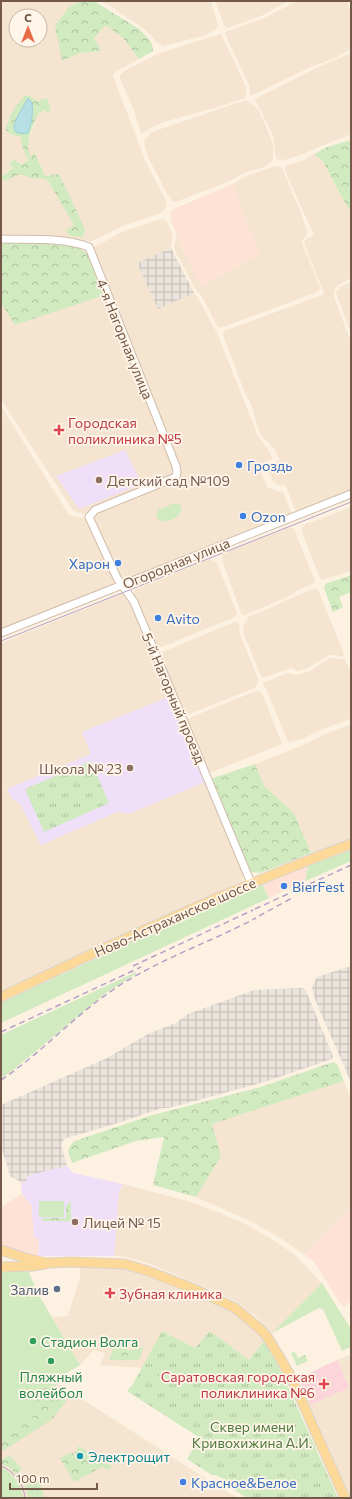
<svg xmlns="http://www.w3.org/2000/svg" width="352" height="1499" viewBox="0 0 352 1499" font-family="Commissioner,sans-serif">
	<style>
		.residential { fill: #f4e4d0; fill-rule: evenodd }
		.commercial { fill: #fde2d5 }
		.industrial { fill: url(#industrial-grid) }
		.education { fill: #efdff9 }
		.medical { fill: #fbd5d9 }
		.green { fill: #d1eac0 }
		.forest { fill: url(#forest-crowns) }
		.park { fill: url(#park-tufts) }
		.water { fill: #b6dfe6; stroke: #9cced8 }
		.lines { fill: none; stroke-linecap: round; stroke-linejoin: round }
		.minor-casing { stroke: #d0bcac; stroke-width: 9 }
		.major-casing { stroke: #dbd4cf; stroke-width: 11 }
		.minor { stroke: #fff; stroke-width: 7 }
		.major { stroke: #fcd899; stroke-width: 9 }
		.tram { stroke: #b5a1c6; stroke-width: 1 }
		.rail { stroke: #b5a1c6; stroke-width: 1.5; stroke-dasharray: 6 4; stroke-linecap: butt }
		.health-dot { fill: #e0444e; stroke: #fff6e9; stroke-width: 1.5 }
		.shop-dot { fill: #3f7fe0; stroke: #fff6e9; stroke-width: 1.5 }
		.education-dot { fill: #8d6e63; stroke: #fff6e9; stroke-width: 1.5 }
		.service-dot { fill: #5c6f8a; stroke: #fff6e9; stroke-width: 1.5 }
		.leisure-dot { fill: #2e9e5b; stroke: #fff6e9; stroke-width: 1.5 }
		.culture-dot { fill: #0f9aa8; stroke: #fff6e9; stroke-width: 1.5 }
		.labels { text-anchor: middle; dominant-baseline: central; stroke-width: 3.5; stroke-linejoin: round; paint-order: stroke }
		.street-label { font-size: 14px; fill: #745848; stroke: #fff6e9 }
		.health-label { font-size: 14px; fill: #be3a42; stroke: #fff6e9; text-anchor: start }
		.shop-label { font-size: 14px; fill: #366cbe; stroke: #fff6e9; text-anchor: start }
		.education-label { font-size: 14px; fill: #785e54; stroke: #fff6e9; text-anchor: start }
		.service-label { font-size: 14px; fill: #4e5e75; stroke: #fff6e9; text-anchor: end }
		.leisure-label { font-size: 14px; fill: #27864d; stroke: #fff6e9; text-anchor: start }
		.park-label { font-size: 14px; fill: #517a40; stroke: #fff6e9 }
		.culture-label { font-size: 14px; fill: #0d838f; stroke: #fff6e9; text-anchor: start }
	</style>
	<defs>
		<pattern id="industrial-grid" width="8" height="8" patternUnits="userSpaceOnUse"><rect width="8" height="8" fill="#ebe4dd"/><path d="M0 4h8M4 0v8" fill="none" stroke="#c3bcb5"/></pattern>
		<pattern id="forest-crowns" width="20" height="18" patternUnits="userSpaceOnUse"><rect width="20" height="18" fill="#d1eac0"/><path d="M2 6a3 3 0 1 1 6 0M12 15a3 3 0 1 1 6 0" fill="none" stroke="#aec09e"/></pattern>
		<pattern id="park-tufts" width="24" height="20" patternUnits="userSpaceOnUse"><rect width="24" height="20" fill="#d1eac0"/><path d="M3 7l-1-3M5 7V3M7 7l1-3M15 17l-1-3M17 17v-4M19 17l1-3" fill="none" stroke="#aec09e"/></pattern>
	</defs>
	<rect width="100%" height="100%" fill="#fdf2e2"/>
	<path class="residential" d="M1,1H80L68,8L62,60L80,53L102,51L94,38L106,25L123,38L139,59L115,72L113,76L145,160L166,201V208L161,213L120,227L97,239L91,241L54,237H1ZM16,16H40V40H16ZM30,96L38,101L46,110L39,113L28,141L27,150L30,156L36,154L45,176L59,174L83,237L66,232L74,225L48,181L45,179L31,178L20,173L5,181L1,176L13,168L9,163L22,165L28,160L22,146L21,137L10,134L5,128Z
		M100,1H211L218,26L215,30L203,36L163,46L156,42L151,35L141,27L109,5Z
		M215,1H289L261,16L228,28L224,25Z
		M297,1H347L351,11V50L343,53L336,58L313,66L251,96L250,93L249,85L226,36L225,32L262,19Z
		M221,34L246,87V93L245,98L218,107L164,122L149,129L141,134L134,110L120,79V75L124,71L160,53Z
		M351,53V134L298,156L284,160L276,159L273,135L255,99L314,69Z
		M246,100L258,109L270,136L273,146V160L265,167L246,172L230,181L178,201H173L167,194L148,157L144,142L145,139L152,132Z
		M314,154L323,161L341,196L351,212V278L337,286L334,291V297L351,342V490L299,511L295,510L287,489L284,485H278L273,482L267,467L280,460L275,450L260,434L250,401L246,396L223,335L224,331L322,295L324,293L305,246L304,241L314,235L285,171L286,167L290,164L300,162Z
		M275,166L282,168L301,213L307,231V235L301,241L320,287L319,291L312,294L220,328L217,326L201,295L196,290L174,249L176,234L202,286L259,254L232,184L247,176Z
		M161,219L165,220L167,222L173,235L171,248L137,263L158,309L194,293L198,298L217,333L258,436L269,451L272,459L258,465L267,487L276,491L283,492L291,512L290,515L129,580L122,577L118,573L95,521V516L98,512L177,480L180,475L179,468L93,250L94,247L100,244L122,232Z
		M351,282V334L337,296L336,292L340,287Z
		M105,295L173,466V472L169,477L93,508L84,514L73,511L1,399V303L15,325Z
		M1,406L69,515L84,519L89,523L113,577L114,581L112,585L1,630Z
		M351,507V571L322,580L320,578L302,532V528L306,524Z
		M290,527L294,529L315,581L314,583L296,591L294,594L245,615H243L241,613L222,560V554Z
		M210,559L217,563L237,613L235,617L162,647H159L156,646L134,594V590Z
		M315,588L318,590L344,654L343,656L338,657L336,655H330L307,668L298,671L291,668L263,678L261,676L243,632V627L248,617Z
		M122,594L126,596L132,603L171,696L82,732L91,754L7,789L12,798L21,805L41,845L117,812L129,814L207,781L243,871V877L242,881L1,991V643Z
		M235,622L239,624L240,634L258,679V683L255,688L187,715H185L184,714L161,659L162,654L165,651Z
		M330,658L344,659L346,661L351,673V719L320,730L303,739L288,742L266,689L264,687L263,683L287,673L297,675L310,671Z
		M256,691H260L262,693L282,744L212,772H208L188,720L189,718Z
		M351,724V839L311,853L294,813L264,786L255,764L308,743L323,735Z
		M344,1081L351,1098V1208L339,1218L305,1255L277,1236L250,1221L196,1197L221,1156L212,1124Z
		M123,1184L191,1202L220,1213L247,1225L273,1240L295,1255L322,1283L272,1333L257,1317L237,1302L219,1293L153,1265L126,1257L114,1256L119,1192Z
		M80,1268H116L132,1271L192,1294L232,1313L249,1325L264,1341L249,1360L210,1331L195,1348L162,1331L142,1368L100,1365L105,1353L94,1350L80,1365L52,1317L68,1316L80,1277Z
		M351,1354V1498L310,1405L349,1388L337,1360Z
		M54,1381L208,1480L216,1481L226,1491L238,1498H1V1444L46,1386Z"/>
	<path class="commercial" d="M232,184L259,254L201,286L171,222L170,213L174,209Z
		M308,866L305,881L269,898L262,884Z
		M22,1194L32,1206L34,1238H39L38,1256L12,1250L1,1245V1207Z
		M351,1208V1301L343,1307L314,1262L305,1255L339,1218Z"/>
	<path class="industrial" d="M171,248L194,293L158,309L137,263Z
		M351,966V1082L316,1002L313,992L312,987L317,977Z
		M303,988L306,991L333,1056L332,1059L264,1082L169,1108H162L121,1122L70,1137L64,1139L61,1145L67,1166L27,1176V1181L21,1182L10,1176L1,1145V1105L107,1058L148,1034L176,1023L188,1014L254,990Z"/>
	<path class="education" d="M125,450L142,484L79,509L56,476Z
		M171,696L207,781L129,814L117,812L41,845L21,805L12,798L7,789L91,754L82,732Z
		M67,1166L73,1173L123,1184L119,1192L114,1256H38L39,1239L34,1238L32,1206L22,1194L21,1182L27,1181V1176Z"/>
	<path class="medical" d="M337,1360L349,1388L310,1405L299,1378Z"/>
	<path class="green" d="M178,503C191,515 161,529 156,516L158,510L172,504Z
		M351,850V861L305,881L308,866Z
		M262,884L269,898L1,1023V1003L192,914Z
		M136,972V974L106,993L12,1071L1,1078V1035Z
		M39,1201H64V1217H39Z
		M29,1269L30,1275L40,1297L80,1365L46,1386L45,1416L1,1444V1270Z
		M322,1283L351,1329V1347L342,1351L323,1309L319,1308L272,1333Z
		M1,1467C13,1473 22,1485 23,1498H1Z"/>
	<path class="forest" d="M80,1H94L139,29L148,38L152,44L153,51L139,59L123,38L106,25L94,38L102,51L80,53L62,61L55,26L68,8Z
		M24,96H30L38,101L47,98L51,111L48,112L45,110L39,113C33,126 24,142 30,156L35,153L45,176L59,174L85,229L83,237L70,236L66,231L74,225L48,181L45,179L31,178L20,174L5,181L1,177L13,168L9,163L15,160L22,165L28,160L22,146L21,137L10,134L5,128C9,123 9,118 12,113C15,106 20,102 24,96Z
		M351,140V212L341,196L323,161L314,154L327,147Z
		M1,242C25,242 73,237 90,256L105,295L15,325L1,303Z
		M351,575V592L339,597L343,607L333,612L324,588L325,584Z
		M255,764L264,786L294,813L311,853L260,873L251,872L247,867L212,781L213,778Z
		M333,1062L337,1064L344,1081L212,1124L221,1156L196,1197L153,1185L164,1137L136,1141L72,1163C68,1152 65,1150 75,1141L149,1116L261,1087Z
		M71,1201V1221H42L43,1218H66V1206Z
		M114,1347L132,1350L144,1347L139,1360H109Z
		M47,1381L54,1383L66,1401L51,1420L1,1452V1437L6,1440L7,1438L5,1433L10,1431L15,1433L13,1427L25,1422V1418L31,1416L32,1420L33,1416L31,1411L38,1398H41L43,1385Z
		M79,1446L112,1467L108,1470L102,1467L74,1482L60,1458L72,1452L74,1455Z
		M10,1456L22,1469L16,1474L9,1467L1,1464V1459Z
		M39,1481L45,1498H27L28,1495L25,1486Z"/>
	<path class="park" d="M91,761L109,803L44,832L25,789Z
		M162,1331L195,1348L210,1331L249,1360L264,1341L275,1358L338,1498H247L228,1486L227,1481C222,1478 218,1475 212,1475L187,1459L200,1438L127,1391L133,1384Z
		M295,1352L298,1358L305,1355L308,1361L297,1366L291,1353Z"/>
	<path class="water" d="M28,98L32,103C33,114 32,122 28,133C0,138 22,110 28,98Z"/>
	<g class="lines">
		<g class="minor-casing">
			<path id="minor" d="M1,239C29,240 62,237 89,247L176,466L177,472L176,477L95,510L89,517L117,578L134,602L251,883
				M1,633L351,494"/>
		</g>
		<g class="major-casing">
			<path id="major" d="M1,997C116,942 231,889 351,844
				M1,1250L25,1258L46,1263
				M1,1267L34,1266L49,1263L70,1262L125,1264L148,1271L194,1289L235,1308L259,1328L266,1335L279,1356L291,1377L345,1498"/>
		</g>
		<use href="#minor" class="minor"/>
		<use href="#major" class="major"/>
		<path class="tram" d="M1,641L351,502
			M1,1466C14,1471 24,1484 25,1498"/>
		<path class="rail" d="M255,909L351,865
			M259,916L292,898
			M133,966L253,910
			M1,1032L141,967
			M1,1080C39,1055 70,1020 107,994C153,961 207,944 256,918"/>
	</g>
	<g class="health-dot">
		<path d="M57 424h4v4h4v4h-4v4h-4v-4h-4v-4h4z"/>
		<path d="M108 1287h4v4h4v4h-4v4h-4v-4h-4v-4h4z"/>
		<path d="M322 1378h4v4h4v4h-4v4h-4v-4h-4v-4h4z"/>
	</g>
	<g class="shop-dot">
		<circle cx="239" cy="465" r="4"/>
		<circle cx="243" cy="516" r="4"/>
		<circle cx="118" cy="563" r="4"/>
		<circle cx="158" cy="618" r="4"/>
		<circle cx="284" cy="886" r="4"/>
		<circle cx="183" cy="1482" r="4"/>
	</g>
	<g class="education-dot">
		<circle cx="99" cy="480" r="4"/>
		<circle cx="130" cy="768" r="4"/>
		<circle cx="75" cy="1222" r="4"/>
	</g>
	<circle class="service-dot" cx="57" cy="1289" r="4"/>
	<g class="leisure-dot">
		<circle cx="33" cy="1341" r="4"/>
		<circle cx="51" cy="1361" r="4"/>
	</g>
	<circle class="culture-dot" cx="80" cy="1456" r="4"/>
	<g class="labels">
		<g class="street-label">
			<text transform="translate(125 339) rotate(68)">4-я Нагорная улица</text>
			<text transform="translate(176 563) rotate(-22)">Огородная улица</text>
			<text transform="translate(174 698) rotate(67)">5-й Нагорный проезд</text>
			<text transform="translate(175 917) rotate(-24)">Ново-Астраханское шоссе</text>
		</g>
		<g class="health-label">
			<text x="68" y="422">Городская<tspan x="68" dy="16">поликлиника №5</tspan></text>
			<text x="119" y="1293">Зубная клиника</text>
			<text x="315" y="1376" text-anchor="end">Саратовская городская<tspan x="315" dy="16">поликлиника №6</tspan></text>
		</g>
		<g class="shop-label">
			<text x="247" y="465">Гроздь</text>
			<text x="251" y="516">Ozon</text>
			<text x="110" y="563" text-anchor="end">Харон</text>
			<text x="166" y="618">Avito</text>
			<text x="292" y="886">BierFest</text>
			<text x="191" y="1482">Красное&amp;Белое</text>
		</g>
		<g class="education-label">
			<text x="107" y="480">Детский сад №109</text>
			<text x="122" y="768" text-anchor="end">Школа № 23</text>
			<text x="83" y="1222">Лицей № 15</text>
		</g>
		<g class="service-label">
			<text x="49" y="1289">Залив</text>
		</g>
		<g class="leisure-label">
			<text x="41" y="1341">Стадион Волга</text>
			<text x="51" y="1376" text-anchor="middle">Пляжный<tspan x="51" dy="16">волейбол</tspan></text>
		</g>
		<g class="park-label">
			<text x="252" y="1426">Сквер имени<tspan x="252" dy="16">Кривохижина А.И.</tspan></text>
		</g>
		<g class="culture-label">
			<text x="88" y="1456">Электрощит</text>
		</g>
	</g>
	<rect width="352" height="1499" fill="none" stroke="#745848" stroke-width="4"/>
	<g transform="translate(28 28)"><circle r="19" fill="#fff6e9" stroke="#c7b7a9"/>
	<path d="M0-3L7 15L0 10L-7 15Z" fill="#e96b45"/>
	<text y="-6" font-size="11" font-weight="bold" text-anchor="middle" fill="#745848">С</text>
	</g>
	<path d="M10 1483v6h87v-6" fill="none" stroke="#745848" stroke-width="2"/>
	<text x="16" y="1483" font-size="12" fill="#745848" stroke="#fff6e9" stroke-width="3" paint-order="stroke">100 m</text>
</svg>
